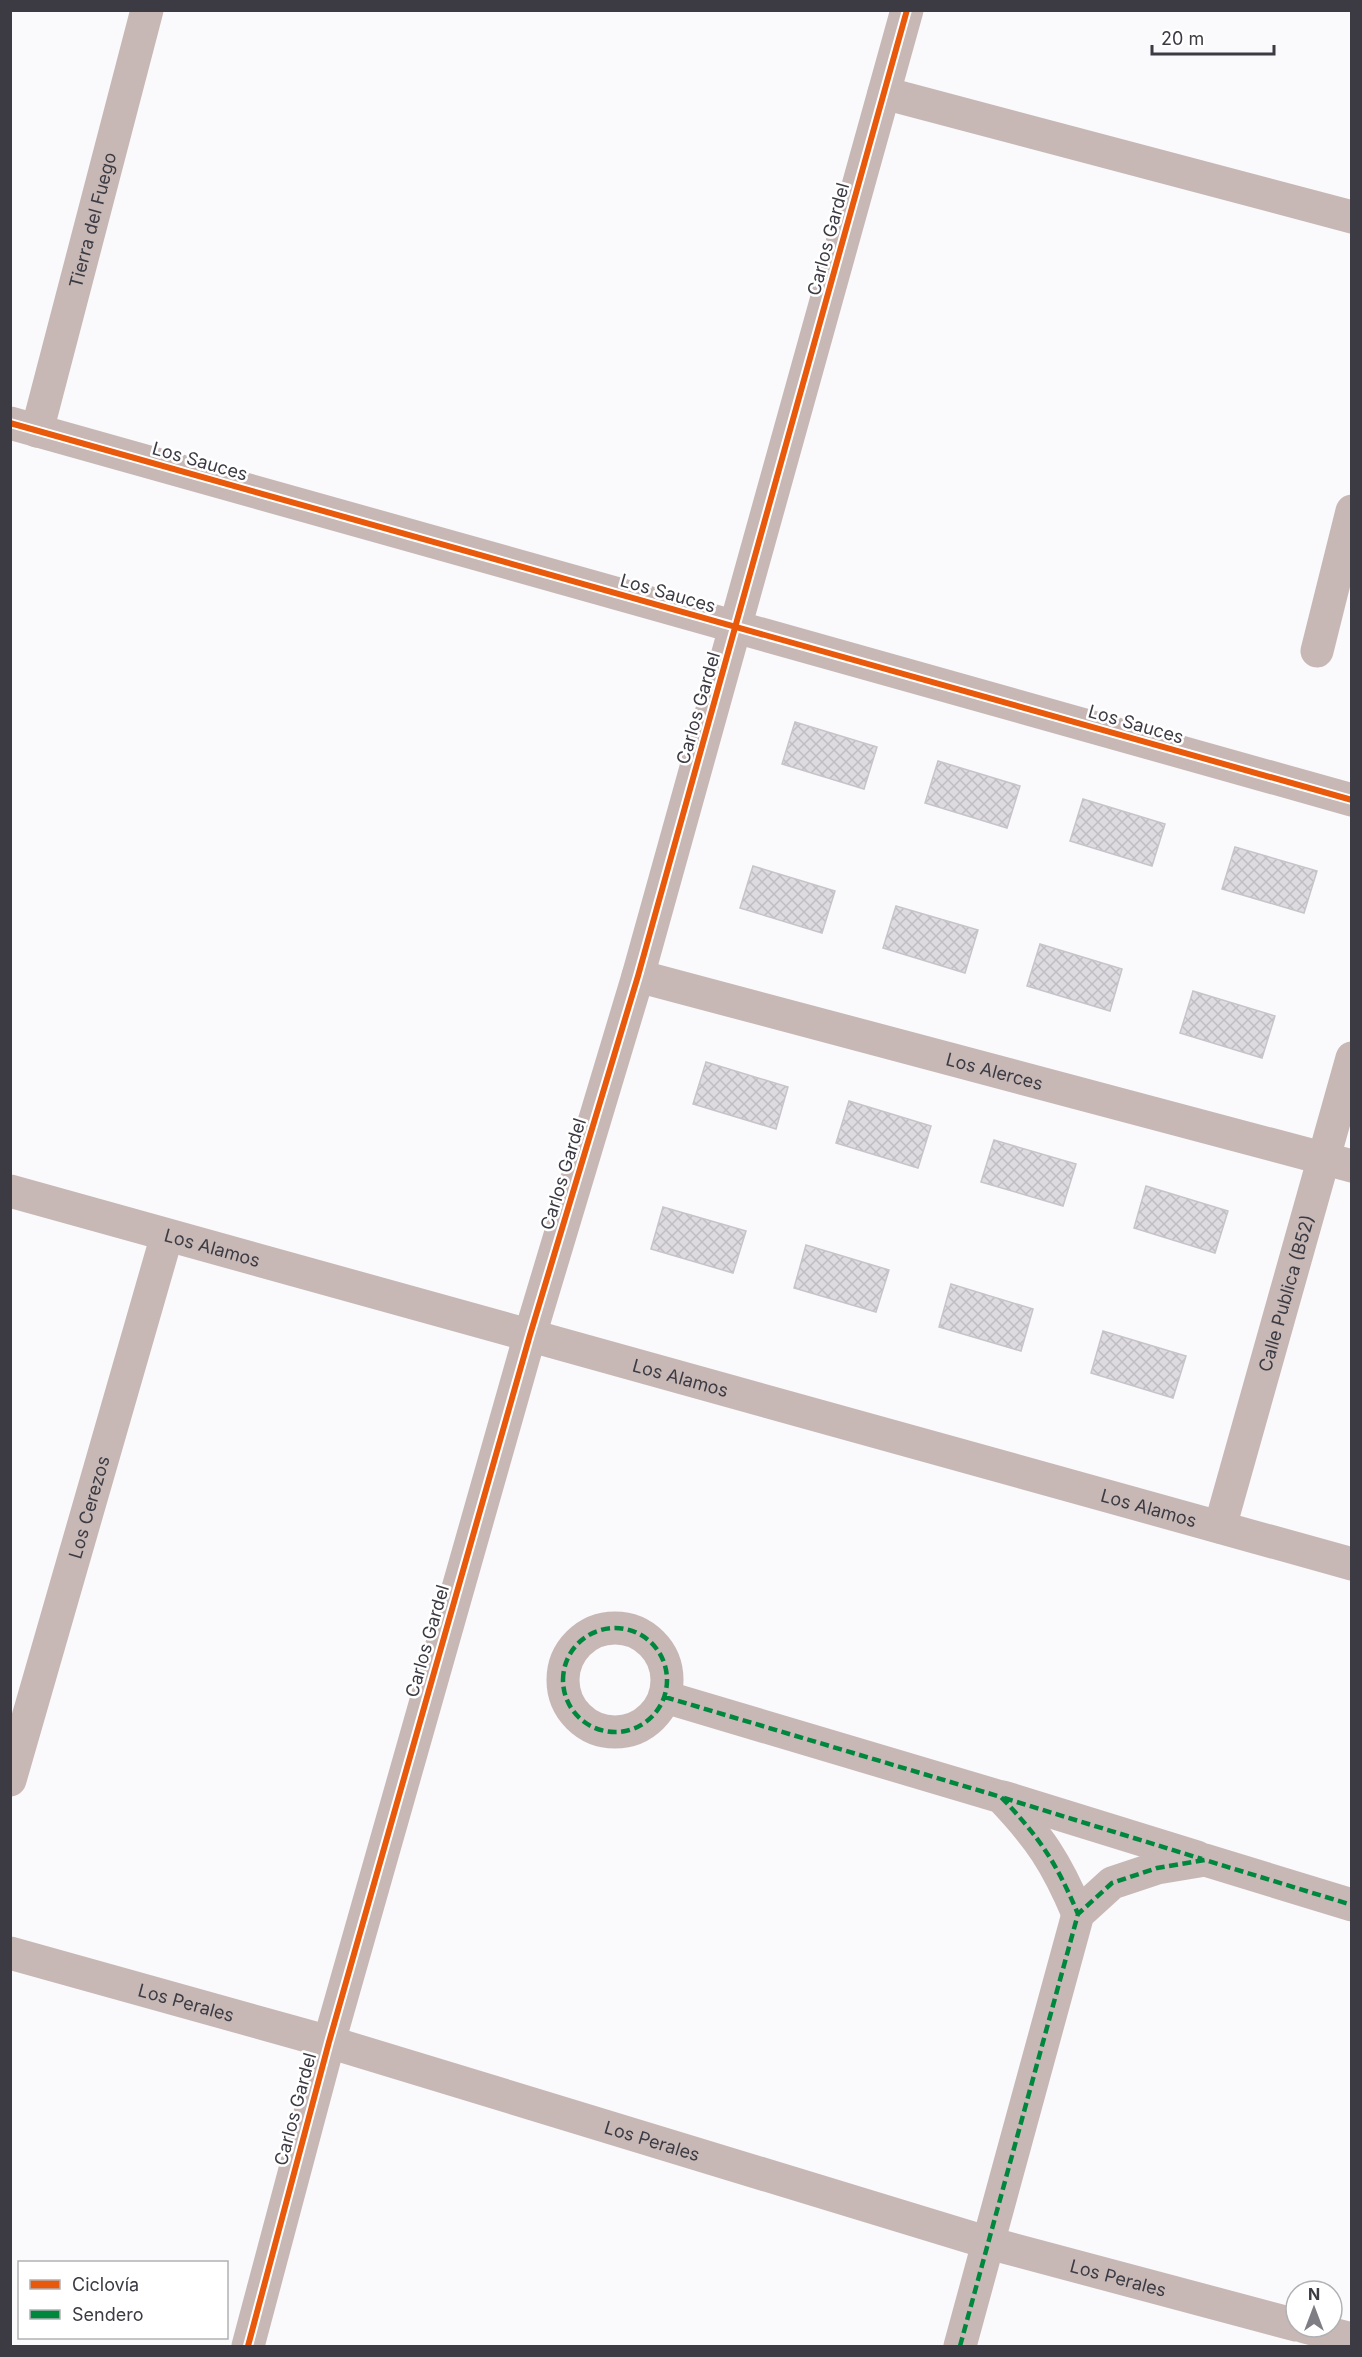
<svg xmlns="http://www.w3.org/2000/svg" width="1362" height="2357" viewBox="0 0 1362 2357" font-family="Inter,sans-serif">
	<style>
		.building { fill: url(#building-cross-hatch); stroke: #c7c4c9; stroke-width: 1.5 }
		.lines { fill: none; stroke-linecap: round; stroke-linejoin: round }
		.minor { stroke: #c7b8b6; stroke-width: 33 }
		.quiet { stroke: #00873e; stroke-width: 4.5; stroke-dasharray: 9 4.5; stroke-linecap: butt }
		.cycleway-casing { stroke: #fff; stroke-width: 10 }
		.cycleway { stroke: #e8590c; stroke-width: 6 }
		.labels { text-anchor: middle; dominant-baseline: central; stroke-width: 5; stroke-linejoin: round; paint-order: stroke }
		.street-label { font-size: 18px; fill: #3c3b44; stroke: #fff }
	</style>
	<defs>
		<pattern id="building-cross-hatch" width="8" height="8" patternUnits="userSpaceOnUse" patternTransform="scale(1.5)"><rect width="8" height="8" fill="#dedbe0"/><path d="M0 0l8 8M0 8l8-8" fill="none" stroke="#bfbdc1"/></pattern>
	</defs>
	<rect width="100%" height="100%" fill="#faf9fc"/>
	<path class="building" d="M795,722L877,747L864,789L782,764Z
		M938,761L1020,786L1007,828L925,803Z
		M1083,799L1165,824L1152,866L1070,841Z
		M1235,847L1317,871L1304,913L1222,889Z
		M753,866L835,891L822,933L740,908Z
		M896,906L978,930L965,973L883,948Z
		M1040,944L1122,969L1110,1011L1027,986Z
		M1193,991L1275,1016L1262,1058L1180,1033Z
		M706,1062L788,1087L776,1129L693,1104Z
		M849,1101L931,1126L918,1168L836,1143Z
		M994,1140L1076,1164L1063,1206L981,1182Z
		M1146,1186L1228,1211L1215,1253L1134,1228Z
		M663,1207L746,1231L733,1273L651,1249Z
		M806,1245L889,1270L876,1312L794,1288Z
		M951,1284L1033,1309L1021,1351L939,1327Z
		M1103,1331L1186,1356L1173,1398L1091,1373Z"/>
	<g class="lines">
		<g class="minor">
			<path d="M884,93L1352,217"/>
			<path d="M10,423L1352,800"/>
			<path id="s1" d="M37,431L147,10"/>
			<path d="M1317,651L1352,511"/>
			<path id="s2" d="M638,976L1352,1166"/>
			<path id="s3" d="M10,1191L1352,1564"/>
			<path id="s4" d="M1220,1527L1352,1058"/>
			<circle cx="615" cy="1680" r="52"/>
			<path d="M665,1697L1001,1797C1040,1838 1056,1862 1078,1914"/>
			<path id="s5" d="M10,1780L167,1235"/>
			<path d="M1003,1797L1197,1857"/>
			<path id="s6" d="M10,1953L329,2042L989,2243L1296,2325"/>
			<path d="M1305,2327L1352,2339"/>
			<path d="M248,2346L329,2042L530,1335L638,976L907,10"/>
			<path d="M960,2346L1078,1914L1112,1883L1157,1868L1205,1860L1352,1905"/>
		</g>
		<path class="quiet" d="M563 1680a52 52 0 1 1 104 0a52 52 0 1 1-104 0Z
			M665,1697L1001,1797C1040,1838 1056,1862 1078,1914
			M1004,1798L1202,1859
			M960,2346L1078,1914L1112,1883L1157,1868L1205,1860L1352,1905"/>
		<g class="cycleway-casing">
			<path id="cycleway" d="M10,423L1352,800
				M248,2346L329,2042L530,1335L638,976L907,10"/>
		</g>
		<use href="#cycleway" class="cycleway"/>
	</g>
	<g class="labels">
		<g class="street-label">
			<text stroke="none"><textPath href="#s1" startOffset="218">Tierra del Fuego</textPath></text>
			<text transform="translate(828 239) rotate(-75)">Carlos Gardel</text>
			<text transform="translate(200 461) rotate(16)">Los Sauces</text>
			<text transform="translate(668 593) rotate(16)">Los Sauces</text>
			<text transform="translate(698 708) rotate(-74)">Carlos Gardel</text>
			<text transform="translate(1136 724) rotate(16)">Los Sauces</text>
			<text stroke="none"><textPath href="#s2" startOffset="369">Los Alerces</textPath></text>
			<text transform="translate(563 1174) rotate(-73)">Carlos Gardel</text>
			<text stroke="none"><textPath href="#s3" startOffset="210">Los Alamos</textPath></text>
			<text stroke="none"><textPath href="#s4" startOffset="243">Calle Publica (B52)</textPath></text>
			<text stroke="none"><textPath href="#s3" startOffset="696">Los Alamos</textPath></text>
			<text stroke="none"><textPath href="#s5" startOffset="284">Los Cerezos</textPath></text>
			<text stroke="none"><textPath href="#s3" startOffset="1182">Los Alamos</textPath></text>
			<text transform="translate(427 1641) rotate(-74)">Carlos Gardel</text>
			<text stroke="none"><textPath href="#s6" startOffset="183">Los Perales</textPath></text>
			<text transform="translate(295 2109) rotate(-75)">Carlos Gardel</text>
			<text stroke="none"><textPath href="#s6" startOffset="669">Los Perales</textPath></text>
			<text stroke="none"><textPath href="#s6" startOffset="1155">Los Perales</textPath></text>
		</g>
	</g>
	<rect width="1362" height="2357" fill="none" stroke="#3c3b44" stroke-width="24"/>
	<rect x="18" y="2261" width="210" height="78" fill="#ffffff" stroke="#b1b1b4" stroke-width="1.5"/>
	<rect x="30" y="2280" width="30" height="9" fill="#e8590c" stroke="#b1b1b4" stroke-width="1.5"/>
	<text x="72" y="2291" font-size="18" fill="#3c3b44">Ciclovía</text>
	<rect x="30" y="2310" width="30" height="9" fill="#00873e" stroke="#b1b1b4" stroke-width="1.5"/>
	<text x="72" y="2321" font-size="18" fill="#3c3b44">Sendero</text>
	<g transform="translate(1314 2309)"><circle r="28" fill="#ffffff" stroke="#b1b1b4" stroke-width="1.5"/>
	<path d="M0-4.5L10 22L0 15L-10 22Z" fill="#7e7e84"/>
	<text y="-9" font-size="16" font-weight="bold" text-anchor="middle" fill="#3c3b44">N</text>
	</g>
	<path d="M1152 45v9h122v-9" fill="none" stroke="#3c3b44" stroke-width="3"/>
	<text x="1161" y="45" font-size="18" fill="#3c3b44" stroke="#ffffff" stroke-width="4.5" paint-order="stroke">20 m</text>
</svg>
